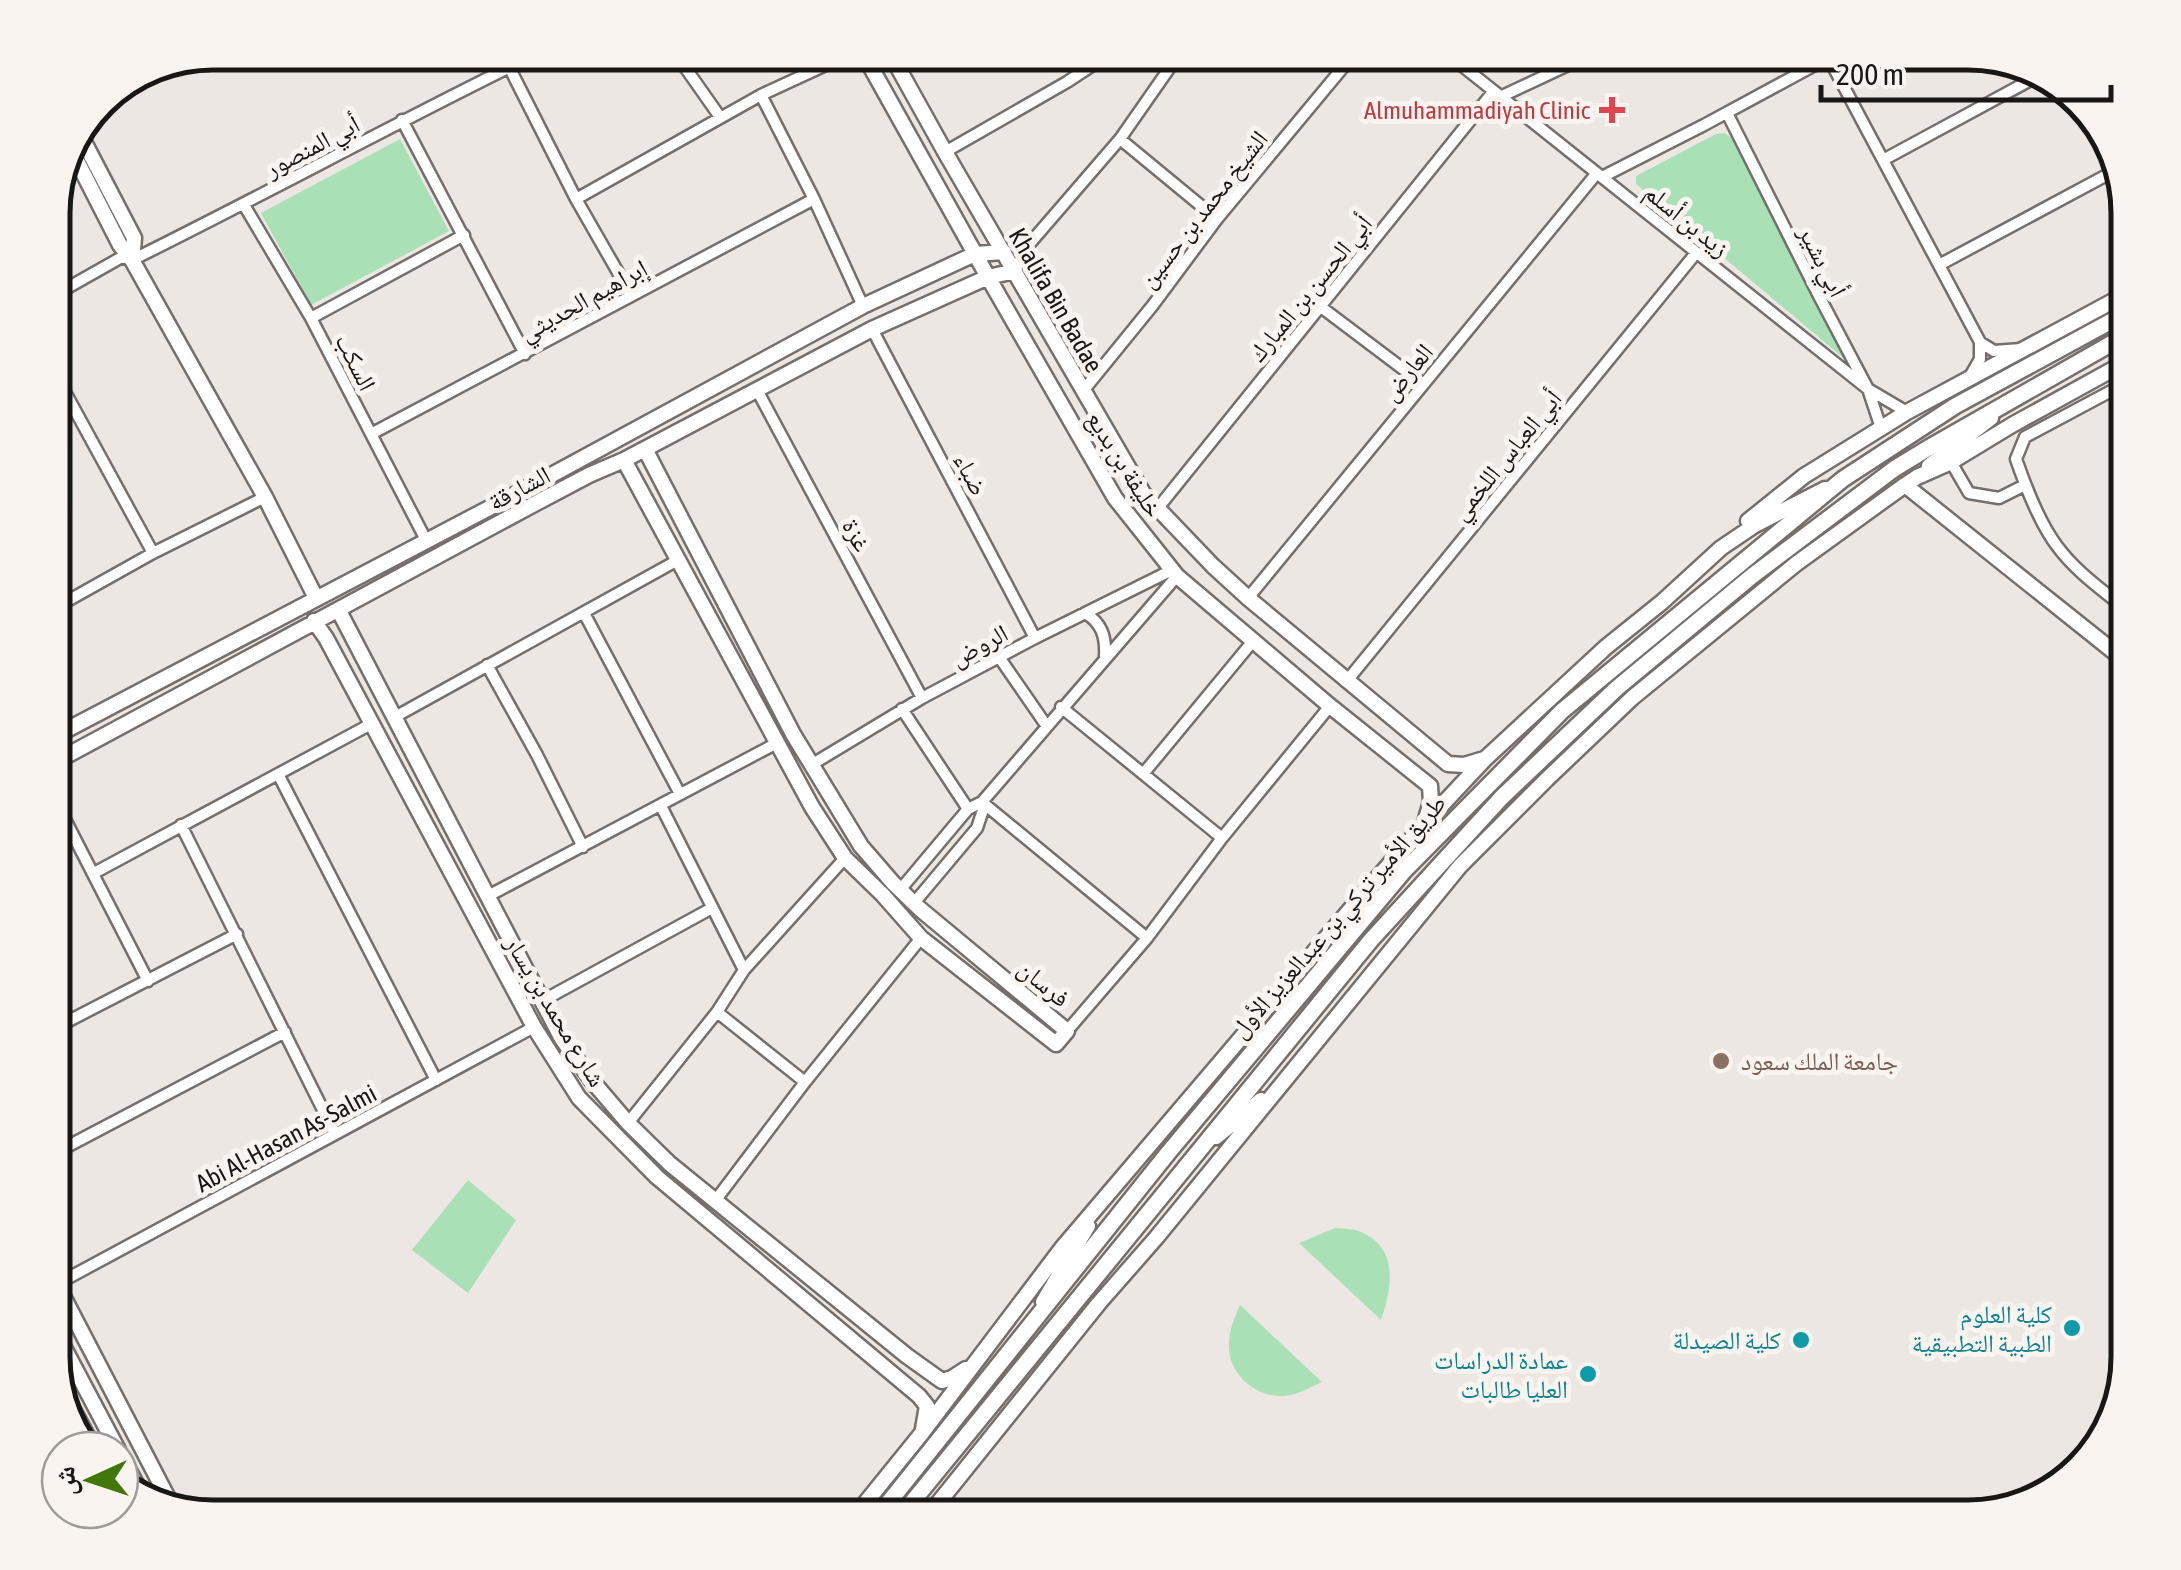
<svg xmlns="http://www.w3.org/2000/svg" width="2181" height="1570" viewBox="0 0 2181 1570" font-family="'Asap Condensed','Noto Naskh Arabic',sans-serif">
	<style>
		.green { fill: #aae0b6 }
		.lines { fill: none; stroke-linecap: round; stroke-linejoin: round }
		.street-casing { stroke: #746f6c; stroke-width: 15 }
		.secondary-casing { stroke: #746f6c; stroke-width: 19 }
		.primary-casing { stroke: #746f6c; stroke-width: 20 }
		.street { stroke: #fff; stroke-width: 10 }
		.secondary { stroke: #fff; stroke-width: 14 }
		.primary { stroke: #fff; stroke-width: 15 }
		.health-dot { fill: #e0444e; stroke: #f9f4f0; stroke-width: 4 }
		.education-dot { fill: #8d6e63; stroke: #f9f4f0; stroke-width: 4 }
		.culture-dot { fill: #0f9aa8; stroke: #f9f4f0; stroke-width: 4 }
		.labels { text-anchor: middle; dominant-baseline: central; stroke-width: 10; stroke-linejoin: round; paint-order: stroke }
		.health-label { font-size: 25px; fill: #be3a42; stroke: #f9f4f0; text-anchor: end }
		.street-label { font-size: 25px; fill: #181715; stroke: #f9f4f0 }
		.education-label { font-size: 25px; fill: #785e54; stroke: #f9f4f0; text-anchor: start }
		.culture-label { font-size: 25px; fill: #0d838f; stroke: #f9f4f0; text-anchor: end }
		.rim { fill: none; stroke: #181715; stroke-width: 5 }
	</style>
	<rect width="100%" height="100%" fill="#ece7e3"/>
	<path class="green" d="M1724,133L1732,138L1846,360L1636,184V176L1716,134Z
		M400,139L449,231L311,305L261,213Z
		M468,1180L516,1220L468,1293L412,1250Z
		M1335,1228C1342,1229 1351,1228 1358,1231C1400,1246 1392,1288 1381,1320L1299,1243Z
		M1240,1305L1322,1382C1311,1387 1297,1395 1285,1396C1255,1398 1227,1373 1229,1343C1229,1330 1235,1317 1240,1305Z"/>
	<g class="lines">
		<g class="street-casing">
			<path id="street" d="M502,53L576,199L631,295
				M675,53L720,117
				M1446,53L1868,389L1907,412
				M1828,57L1980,342V359L1968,380
				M761,95L814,199L863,306
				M1500,97L1594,53
				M1727,113L1819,296L1868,389L1881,428
				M402,120L525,354
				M1120,139L1217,219
				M945,152L1067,82L1111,53
				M1883,160L2038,76
				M1602,177L1704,125L1837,53
				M576,199L761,95L852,53
				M244,205L311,318L426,540
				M1939,265L2118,169
				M1015,271L1025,249L1120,139L1180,53
				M53,296L122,257L132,260C259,197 383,130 510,67
				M1321,307L1423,384
				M311,318L464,235
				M872,329L1035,638
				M1981,343L1994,351L2021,349
				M53,370L153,553
				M2128,382L2025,437L2016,459C2025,485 2041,525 2057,546C2076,572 2104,591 2128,611
				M757,390L922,698
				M1083,391L1153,305L1217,219L1355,53
				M371,434L814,199
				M1951,462L1969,493L1999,498L2025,485
				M1158,508L1493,92
				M1248,598L1597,173
				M53,609L153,553L265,497
				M584,613L680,794
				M1085,613C1102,623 1106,637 1105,656
				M999,657L1046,725
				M487,665L537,755L583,847
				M1346,682L1696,253
				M1061,707L1222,838
				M902,709L968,809
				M393,718L678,560
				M811,765L922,698L1035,638L1172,570
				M278,774L436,1080
				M1143,774L1253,641
				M53,796L148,981
				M982,802L1147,938
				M661,806L744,970
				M181,825L335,1134
				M94,873L371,724
				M900,890L968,809L982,802L1177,576
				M488,896L777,743
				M914,903L977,828L983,810L982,802
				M542,1001L712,908
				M717,1012L805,1082
				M53,1029L237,934
				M1067,1031L1147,938L1222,838L1330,706
				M628,1123L717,1012L744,970L845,858
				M53,1154L285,1032
				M715,1201L805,1082L921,938
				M57,1284L534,1027"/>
		</g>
		<g class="secondary-casing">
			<path id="secondary" d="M863,53L988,277L1115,498L1177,576L1330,706L1430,786L1431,802L1426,819
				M890,53L945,152L1143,493L1213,566L1248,598L1448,764L1464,765L1484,759
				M83,140L134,238L132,260L265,497L316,598
				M75,157L120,245L132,260
				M624,460L812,807L845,858L883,895L921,938L1056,1044L1067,1031L920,909L893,883L861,846L793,734L645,449
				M1929,466L1991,418
				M1905,485L2128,663
				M1748,521L1804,476L1907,412L2128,293
				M339,611L562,1039L593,1082L628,1123L670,1164L907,1356L942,1381L952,1378L966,1369
				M314,621L326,638L534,1027L579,1098L657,1177L919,1396L927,1406L923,1429
				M53,737L535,484L863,306L975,254L1004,252
				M53,763L538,502L589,475L624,460L872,329L988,277L1015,271
				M1216,1137L1261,1100
				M53,1277L171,1504
				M1043,1302L1088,1226
				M53,1327L118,1450
				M120,1454L141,1493
				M854,1517L922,1433L1062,1248L1355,904L1426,822L1485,759L1606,647L1662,602L1721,548L1755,525L1825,489
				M927,1517L1099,1303L1156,1238L1460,866L1547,779L1632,698L1797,563L1905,485L1917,477L1951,462L2012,425L2128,361"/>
		</g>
		<g class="primary-casing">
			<path id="primary" d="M56,1379L94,1450
				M877,1517L1168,1153L1404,871L1562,711L1843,479L1955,406L2128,312
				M900,1517L1371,940L1502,797L1617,688L1752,576L1894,469L1930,447L2128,334"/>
		</g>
		<use href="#street" class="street"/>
		<use href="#secondary" class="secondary"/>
		<use href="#primary" class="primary"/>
	</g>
	<path class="health-dot" d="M1607 95h10v10h10v10h-10v10h-10v-10h-10v-10h10z"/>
	<circle class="education-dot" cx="1721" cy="1061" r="10"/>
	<g class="culture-dot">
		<circle cx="2072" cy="1328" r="10"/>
		<circle cx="1801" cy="1340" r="10"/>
		<circle cx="1588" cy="1374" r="10"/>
	</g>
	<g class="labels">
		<g class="health-label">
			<text x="1590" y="110">Almuhammadiyah Clinic</text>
		</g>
		<g class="street-label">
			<text transform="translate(312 146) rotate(-28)">أبي المنصور</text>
			<text transform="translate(1203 209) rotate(-52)">الشيخ محمد بن حسين</text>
			<text transform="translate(1687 220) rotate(39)">زيد بن أسلم</text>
			<text transform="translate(1823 261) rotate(63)">أبي بشير</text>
			<text transform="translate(1310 288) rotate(-51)">أبي الحسن بن المبارك</text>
			<text transform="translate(583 300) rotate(-29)">إبراهيم الحديثي</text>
			<text transform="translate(1056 300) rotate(60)">Khalifa Bin Badae</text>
			<text transform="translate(356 362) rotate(63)">السكب</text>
			<text transform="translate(1407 372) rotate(-51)">العارض</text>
			<text transform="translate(1506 455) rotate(-51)">أبي العباس اللخمي</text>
			<text transform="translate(1125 464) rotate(58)">خليفة بن بديع</text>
			<text transform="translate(971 474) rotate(62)">ضباء</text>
			<text transform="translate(519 488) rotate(-28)">الشارقة</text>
			<text transform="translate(857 535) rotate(62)">غزة</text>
			<text transform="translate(979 645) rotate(-28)">الروض</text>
			<text transform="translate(1338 916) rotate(-49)">طريق الأمير تركي بن عبدالعزيز الأول</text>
			<text transform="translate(1044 983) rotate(40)">فرسان</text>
			<text transform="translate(556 1011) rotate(59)">شارع محمد بن يسار</text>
			<text transform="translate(286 1138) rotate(-28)">Abi Al-Hasan As-Salmi</text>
		</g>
		<g class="education-label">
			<text x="1741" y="1061">جامعة الملك سعود</text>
		</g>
		<g class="culture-label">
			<text x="2052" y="1314">كلية العلوم<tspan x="2052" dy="29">الطبية التطبيقية</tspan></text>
			<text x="1781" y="1340">كلية الصيدلة</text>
			<text x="1568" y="1360">عمادة الدراسات<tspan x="1568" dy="29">العليا طالبات</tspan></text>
		</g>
	</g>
	<path d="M0 0H2181V1570H0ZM213 70H1968A143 143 0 0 1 2111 213V1357A143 143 0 0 1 1968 1500H213A143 143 0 0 1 70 1357V213A143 143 0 0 1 213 70Z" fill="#f9f4f0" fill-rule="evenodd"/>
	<path class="rim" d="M213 70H1968A143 143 0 0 1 2111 213V1357A143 143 0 0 1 1968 1500H213A143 143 0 0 1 70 1357V213A143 143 0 0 1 213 70Z"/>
	<g transform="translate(90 1480) rotate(267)"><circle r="48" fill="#f9f4f0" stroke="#9f9c98" stroke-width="2.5"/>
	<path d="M0-8L18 38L0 25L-18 38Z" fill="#417708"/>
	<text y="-15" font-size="28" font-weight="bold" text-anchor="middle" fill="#181715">ش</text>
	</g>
	<path d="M1821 85v15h290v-15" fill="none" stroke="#181715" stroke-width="5"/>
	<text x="1836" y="85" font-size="30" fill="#181715" stroke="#f9f4f0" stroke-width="8" paint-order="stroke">200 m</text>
</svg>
